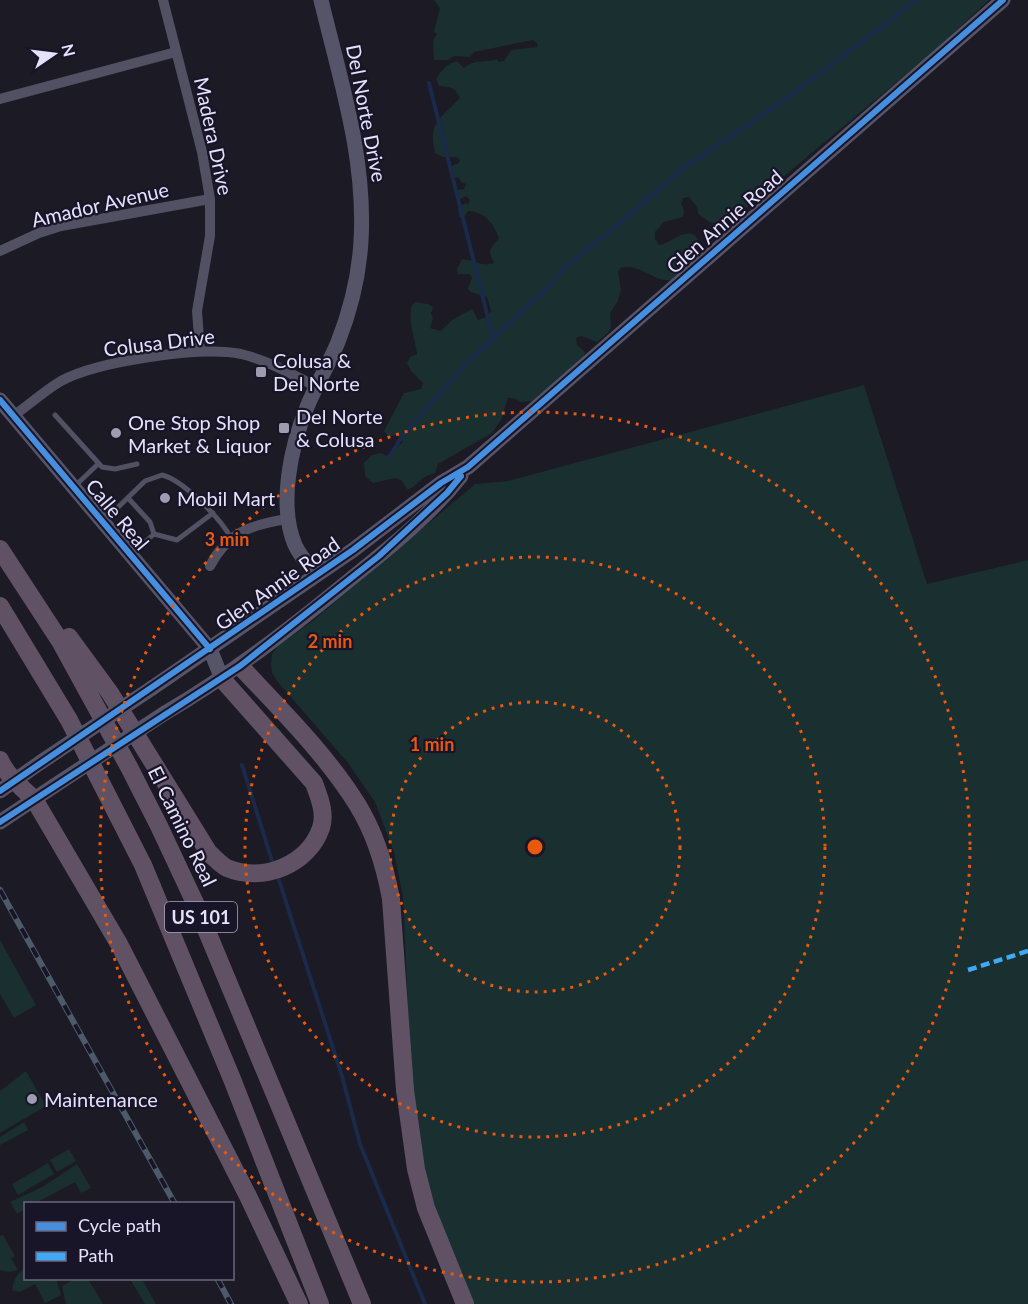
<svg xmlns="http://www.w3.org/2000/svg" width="1028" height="1304" viewBox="0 0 1028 1304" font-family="Lato,sans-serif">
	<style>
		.green { fill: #192f30 }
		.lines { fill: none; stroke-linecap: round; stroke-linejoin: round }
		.stream { stroke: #192a4a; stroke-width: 4 }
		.lane { stroke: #525063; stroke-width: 5 }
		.street { stroke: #525063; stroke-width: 10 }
		.secondary { stroke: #565469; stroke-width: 15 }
		.highway { stroke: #605264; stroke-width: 18 }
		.rail-casing { stroke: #4c5b6a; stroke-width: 6 }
		.rail { stroke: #191529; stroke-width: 4; stroke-dasharray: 11; stroke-linecap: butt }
		.secondary-bridge { stroke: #565469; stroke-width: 15 }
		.quiet { stroke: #3fa9f5; stroke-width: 4.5; stroke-dasharray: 9 4.5; stroke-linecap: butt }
		.cycleway-casing { stroke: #191529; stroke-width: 10 }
		.cycleway { stroke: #468fdf; stroke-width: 6 }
		.ring { fill: none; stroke: #e8590c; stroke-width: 3; stroke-dasharray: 3 6 }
		.poi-dot { fill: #9f9bb0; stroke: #191529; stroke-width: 2 }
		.labels { text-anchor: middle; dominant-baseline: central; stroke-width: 4.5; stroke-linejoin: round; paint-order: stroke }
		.shield { fill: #191529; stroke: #a8a4bc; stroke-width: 1.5 }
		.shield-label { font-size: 18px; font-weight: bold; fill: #e5e1fb }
		.street-label { font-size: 20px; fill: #e5e1fb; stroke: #191529 }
		.poi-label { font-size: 20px; fill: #e5e1fb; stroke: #191529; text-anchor: start }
		.centre { fill: #e8590c; stroke: #191529; stroke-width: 3 }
		.ring-label { font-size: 18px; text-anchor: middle; font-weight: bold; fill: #e8590c; stroke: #191529; stroke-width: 4.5; stroke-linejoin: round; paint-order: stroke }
	</style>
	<rect width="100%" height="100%" fill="#1c1a24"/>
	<path class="green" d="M434,0H989L934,51L734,218L728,222L715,223L709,222L698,214L697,207L689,197L683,198L681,204L684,210L683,217L664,222L655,232V239L659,245C673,243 692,220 700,245L691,257L692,262C688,267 682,276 675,279C656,286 642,262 620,268L618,272L621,290L618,301L610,313L611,328L608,333L597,342L581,336L576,338L577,345L585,352L584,357L532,401L521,402L514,398H508L501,420L492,433L438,464L435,473C419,477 420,484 408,490L401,480L395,478L373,483L365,476L364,463L372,455L381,453L386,456L403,442L397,435L388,436L384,431L404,393L421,389L423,383L411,371L407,363L410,357L417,354C415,338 407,320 412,305L416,302L428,304L433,307L431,313L433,318L430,328L441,331L452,320L472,309L478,320L487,317L491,311L487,297L471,292L468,289L472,277L469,274H458L457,269L462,259C476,260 480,267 494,263C487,250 490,249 499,238C494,224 484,211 468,211L463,218L459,217L458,207L466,203L468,205L470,200L466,196L459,200L456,197L457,190L464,189L466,184L461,182L459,178L453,177L449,172V167L459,163L460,160L457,157H443L435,153C428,122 440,119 460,98C455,87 450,87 439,86L436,79C442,70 446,64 457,61L464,68C476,58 482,64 497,59L499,62L504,61L511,50L537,47L538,44L533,40L474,52L470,57L454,56L448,60H434L433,40L437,34L434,31L440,8Z
		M864,385L927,584L1028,560V1304H473L447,1245L431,1194L418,1137L411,1077L403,897L394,852L375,802L348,763L277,681L272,673L271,664L272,654L278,646L314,620L475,484L508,481Z
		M0,940L36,1005L14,1018L0,994Z
		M26,1071L46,1106L0,1133V1091Z
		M24,1122L28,1130L0,1145V1137Z
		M69,1149L76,1161L57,1172L50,1160Z
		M48,1163L54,1174L18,1195L12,1184Z
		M77,1164L91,1188L81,1193L75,1182L36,1203L26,1204L25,1209L17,1214L10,1202L42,1187Z
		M3,1235L15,1256L10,1260H12L18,1270L9,1272L0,1270V1236Z
		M25,1269L26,1278L39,1279L46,1281L49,1279H56L61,1295L45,1303L35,1284L20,1292L12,1290C14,1280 16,1274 25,1269Z
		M75,1279H88L103,1304H66L62,1286Z
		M130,1279H142L156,1304H145Z"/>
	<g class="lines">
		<path class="stream" d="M429,83L493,338
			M389,457L401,438L463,367L551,284L568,265L618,225L681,170L787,98L917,0
			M242,765L273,864
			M277,874L342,1076L360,1144L425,1304"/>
		<path class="lane" d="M55,415L102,467L115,469L137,464
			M76,485L98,464
			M128,498L150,522L154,534
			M105,520L145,481L162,475C183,480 221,519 231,538
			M132,554L154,534L177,540L213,513"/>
		<path class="street" d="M163,0L202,152L210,199V236L197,311L200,351
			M0,99L176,52
			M0,251L39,233L61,226L210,199
			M13,416C29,405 44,391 61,381C98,361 201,346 241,354C267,360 293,375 317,387
			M210,566C227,533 252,524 288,519"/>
		<path class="secondary" d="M0,400L210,649L222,679
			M316,574C308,565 300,556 295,545C278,505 291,446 307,407C316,385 329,364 338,342C351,309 359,276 361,241C366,158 340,79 321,0
			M152,688L353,550L441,483L468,467L1003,0
			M165,713C234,673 296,624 358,573C394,544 432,513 461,476
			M0,791L41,762
			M0,822L54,786"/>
		<path class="highway" d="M0,549L60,641L129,767L159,826L196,905L362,1304
			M0,606L69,720L143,865L232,1079L320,1304
			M69,637L110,693L209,853C215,858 221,865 227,868C263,883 308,865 321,828C326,813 319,797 314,783L222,679
			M240,666C281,710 325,753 357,804C375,833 385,866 391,899L405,1090L416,1169L426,1208L465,1304
			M0,760C7,776 21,787 34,799L119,944L248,1196L299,1304"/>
		<g class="rail-casing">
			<path id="rail" d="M0,890L175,1204
				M217,1278L231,1304"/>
		</g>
		<use href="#rail" class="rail"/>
		<path class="secondary-bridge" d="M41,762L152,688
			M54,786L165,713"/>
		<path class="quiet" d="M968,970L1028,951"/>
		<g class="cycleway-casing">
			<path id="cycleway" d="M0,400L210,649
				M0,791L353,550L441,483L468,467L1003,0
				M0,822L240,666L379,556L447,493L461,476"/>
		</g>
		<use href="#cycleway" class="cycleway"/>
	</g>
	<g class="ring">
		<circle cx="535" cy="847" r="145"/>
		<circle cx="535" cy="847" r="290"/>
		<circle cx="535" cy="847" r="435"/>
	</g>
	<g class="poi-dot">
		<rect x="255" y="366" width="12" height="12" rx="3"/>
		<rect x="278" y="422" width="12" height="12" rx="3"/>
		<circle cx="116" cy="433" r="6"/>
		<circle cx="165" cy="498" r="6"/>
		<circle cx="32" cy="1099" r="6"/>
	</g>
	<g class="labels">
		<rect class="shield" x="165" y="902" width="72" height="30" rx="4.5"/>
		<g class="shield-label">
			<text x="201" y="917">US 101</text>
		</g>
		<g class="street-label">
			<text transform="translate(367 113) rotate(79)">Del Norte Drive</text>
			<text transform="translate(214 136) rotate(78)">Madera Drive</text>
			<text transform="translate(100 204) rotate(-13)">Amador Avenue</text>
			<text transform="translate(724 221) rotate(-41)">Glen Annie Road</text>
			<text transform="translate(159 342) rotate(-7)">Colusa Drive</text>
			<text transform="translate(118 514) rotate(50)">Calle Real</text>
			<text transform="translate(277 583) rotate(-35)">Glen Annie Road</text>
			<text transform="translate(183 826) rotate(64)">El Camino Real</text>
		</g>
		<g class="poi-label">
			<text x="273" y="360">Colusa &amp;<tspan x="273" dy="23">Del Norte</tspan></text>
			<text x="296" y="416">Del Norte<tspan x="296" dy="23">&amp; Colusa</tspan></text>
			<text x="128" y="422">One Stop Shop<tspan x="128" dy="23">Market &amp; Liquor</tspan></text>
			<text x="177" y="498">Mobil Mart</text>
			<text x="44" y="1099">Maintenance</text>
		</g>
	</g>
	<circle cx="535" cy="847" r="9" class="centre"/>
	<g class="ring-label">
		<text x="227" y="546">3 min</text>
		<text x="330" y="648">2 min</text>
		<text x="432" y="751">1 min</text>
	</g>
	<rect x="24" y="1202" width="210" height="78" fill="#191529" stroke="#6b677d" stroke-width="1.5"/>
	<rect x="36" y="1222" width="30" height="9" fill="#468fdf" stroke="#6b677d" stroke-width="1.5"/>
	<text x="78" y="1232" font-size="18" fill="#e5e1fb">Cycle path</text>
	<rect x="36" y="1252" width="30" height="9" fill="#3fa9f5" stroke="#6b677d" stroke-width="1.5"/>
	<text x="78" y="1262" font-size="18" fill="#e5e1fb">Path</text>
	<g transform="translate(54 54) rotate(76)" stroke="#191529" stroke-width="4.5" paint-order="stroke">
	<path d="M0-4.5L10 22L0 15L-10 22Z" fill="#e5e1fb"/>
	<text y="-9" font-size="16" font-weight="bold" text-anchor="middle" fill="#e5e1fb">N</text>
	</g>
</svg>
